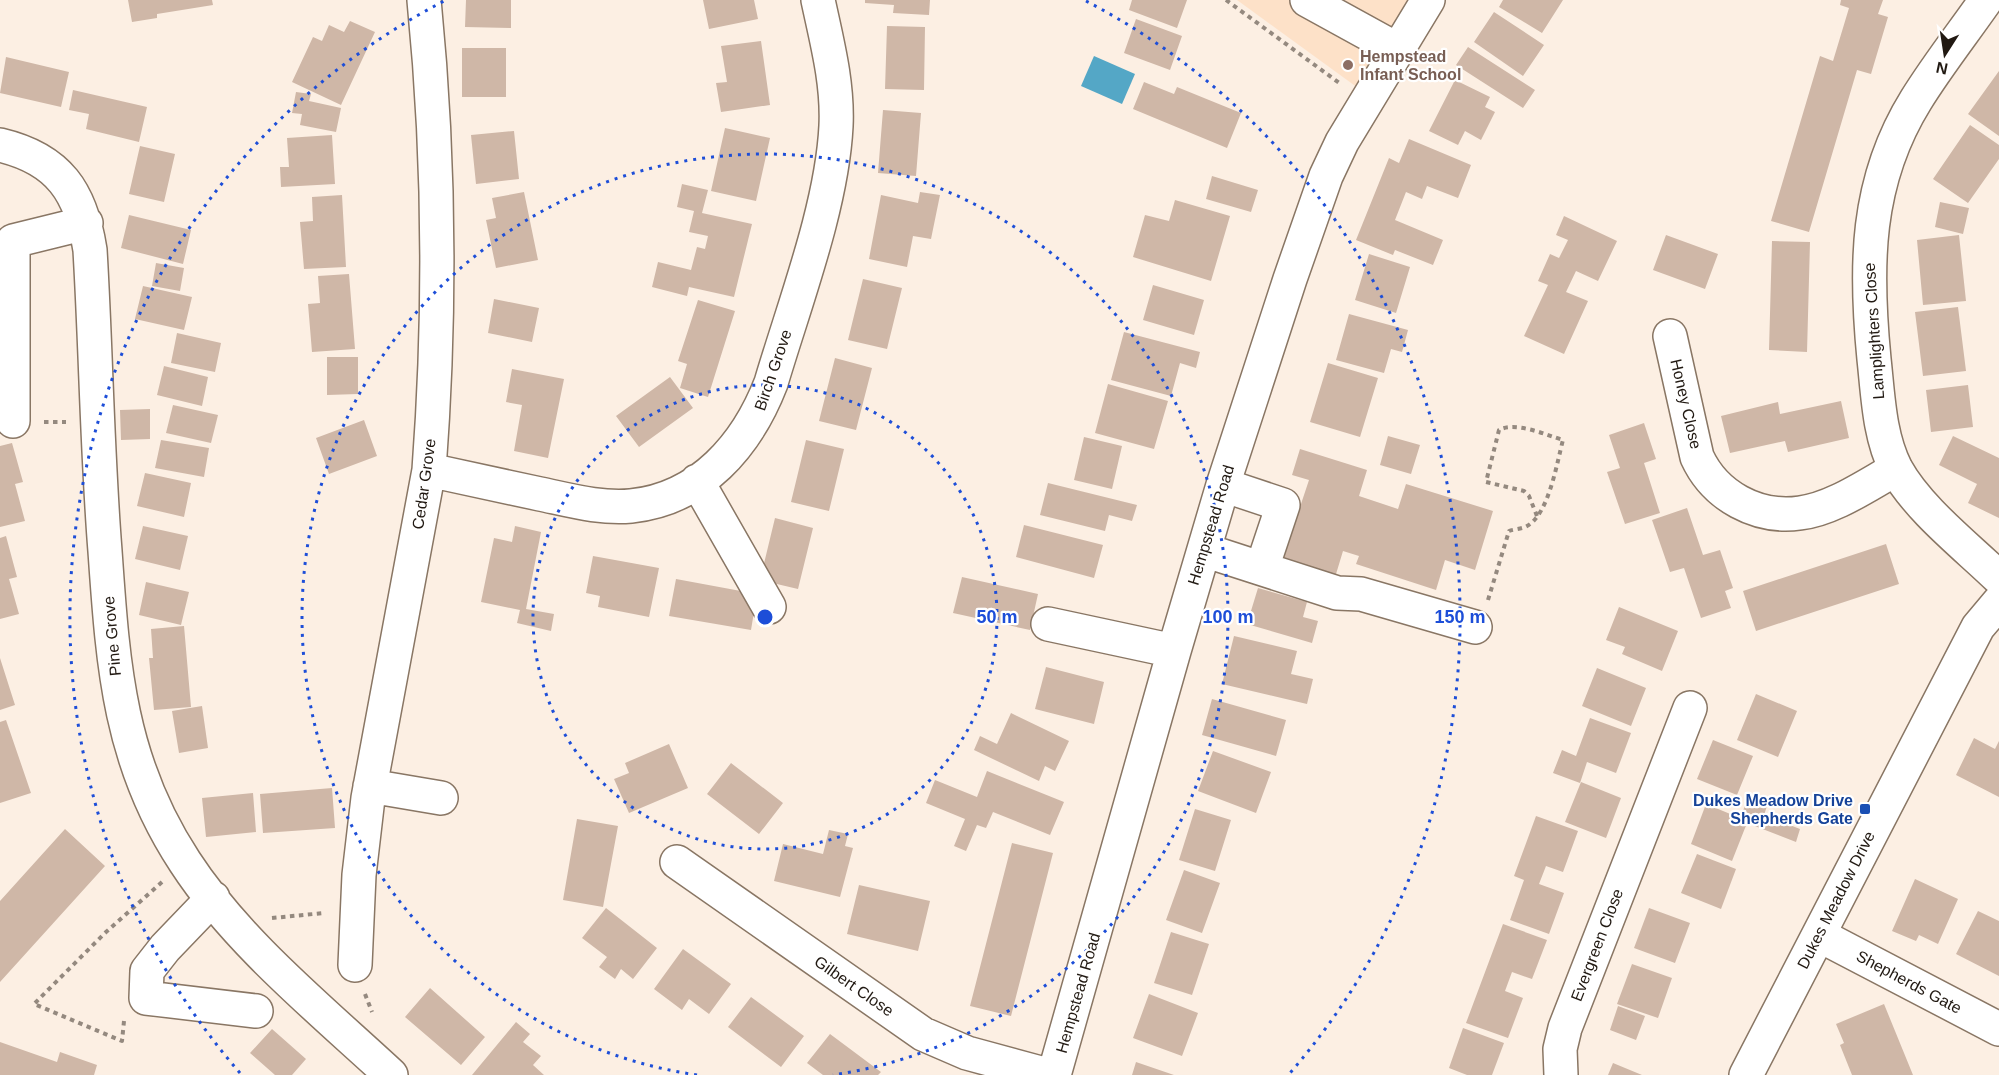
<svg xmlns="http://www.w3.org/2000/svg" width="1999" height="1075" viewBox="0 0 1999 1075" font-family="Helvetica,sans-serif">
	<style>
		.built { fill: #fde1c8 }
		.water { fill: #54a7c6 }
		.building { fill: #cfb7a7 }
		.lines { fill: none; stroke-linecap: round; stroke-linejoin: round }
		.minor-casing { stroke: #897664; stroke-width: 36 }
		.path { stroke: #94897f; stroke-width: 4; stroke-dasharray: 4.5 4.5; stroke-linecap: butt }
		.minor { stroke: #fff; stroke-width: 33 }
		.ring { fill: none; stroke: #1d4ed8; stroke-width: 3; stroke-dasharray: 3 6 }
		.education-dot { fill: #8d6e63; stroke: #fff; stroke-width: 2 }
		.transit-dot { fill: #1a4fb4; stroke: #fff; stroke-width: 2 }
		.labels { text-anchor: middle; dominant-baseline: central; stroke-width: 4.5; stroke-linejoin: round; paint-order: stroke }
		.education-label { font-size: 16px; font-weight: bold; fill: #785e54; stroke: #fff; text-anchor: start }
		.street-label { font-size: 16px; fill: #211912; stroke: #fff }
		.transit-label { font-size: 16px; font-weight: bold; fill: #164399; stroke: #fff; text-anchor: end }
		.centre { fill: #1d4ed8; stroke: #fff; stroke-width: 3 }
		.ring-label { font-size: 18px; text-anchor: middle; font-weight: bold; fill: #1d4ed8; stroke: #fff; stroke-width: 4.5; stroke-linejoin: round; paint-order: stroke }
	</style>
	<rect width="100%" height="100%" fill="#fcefe3"/>
	<path class="built" d="M1237,0H1407L1358,88Z"/>
	<path class="water" d="M1094,56L1135,74L1122,104L1081,86Z"/>
	<path class="building" d="M128,0H212L213,5L157,14V18L132,22Z
		M466,0H511V28L465,27Z
		M703,0H754L758,19L709,29Z
		M865,0H930L929,15L893,13L894,5L865,3Z
		M1132,0H1187L1177,28L1129,10Z
		M1503,0H1563L1542,33L1499,7Z
		M1841,0H1883L1878,14L1888,17L1871,74L1857,70L1809,232L1771,221L1820,56L1833,61L1849,8L1840,5Z
		M1494,12L1544,45L1523,76L1474,42Z
		M1136,19L1182,36L1170,70L1124,53Z
		M350,21L375,32L341,105L292,82L313,37L322,41L329,25L344,32Z
		M887,26L925,27L924,90L885,89Z
		M761,41L770,105L721,112L716,83L727,82L721,46Z
		M1468,47L1535,90L1523,108L1456,65Z
		M462,48H506V97H462Z
		M6,57L69,72L61,107L0,93Z
		M1999,71V136L1968,114Z
		M1455,80L1490,97L1485,107L1495,112L1481,140L1465,131L1458,145L1429,131Z
		M1144,82L1174,94L1177,87L1241,113L1227,148L1133,109Z
		M73,90L147,107L139,142L86,129L89,114L69,110Z
		M296,92L311,94L309,101L341,108L336,132L300,125L302,114L292,113Z
		M883,110L921,113L916,176L878,173Z
		M1970,125L1999,145V159L1968,203L1933,179Z
		M725,128L770,138L756,201L711,191Z
		M514,131L519,179L476,184L471,135Z
		M332,135L335,184L281,187L280,167H289L287,138Z
		M1409,139L1471,165L1458,198L1427,186L1422,199L1406,192L1395,220L1443,240L1433,265L1395,250L1393,255L1356,240L1389,158L1399,163Z
		M140,146L175,154L164,202L129,194Z
		M1212,176L1258,190L1251,212L1206,199Z
		M682,184L708,190L702,213L752,224L734,297L689,287L687,296L652,287L658,262L691,270L697,247L705,249L708,236L689,232L694,211L677,207Z
		M524,192L538,260L496,268L486,220L496,218L492,198Z
		M920,192L940,195L931,239L913,236L907,267L869,259L881,195L918,203Z
		M342,195L346,267L304,269L300,222L313,221L312,197Z
		M1175,200L1230,216L1211,281L1133,257L1145,215L1169,221Z
		M1940,202L1969,208L1963,234L1935,227Z
		M129,215L191,230L183,264L121,248Z
		M1564,216L1617,241L1598,281L1576,271L1566,292L1588,301L1564,354L1524,336L1548,285L1538,281L1550,254L1559,258L1568,240L1556,235Z
		M1666,235L1718,254L1705,289L1653,270Z
		M1959,235L1966,301L1923,305L1917,240Z
		M1772,241L1810,242L1807,352L1769,350Z
		M1369,254L1410,267L1396,313L1355,300Z
		M156,263L184,268L180,291L152,286Z
		M349,274L355,349L312,352L308,304L320,303L318,276Z
		M863,279L902,288L887,349L848,340Z
		M1153,285L1204,300L1194,335L1143,320Z
		M143,286L192,297L184,330L135,319Z
		M494,299L539,308L532,342L488,333Z
		M698,300L735,311L708,397L680,388L687,364L678,361Z
		M1958,307L1966,371L1923,376L1915,312Z
		M1349,314L1408,330L1402,352L1391,349L1384,373L1336,360Z
		M1124,332L1200,352L1196,368L1180,363L1171,396L1111,380Z
		M177,333L221,343L215,372L171,363Z
		M327,357H358V394L327,395Z
		M835,358L872,368L856,430L819,421Z
		M1328,363L1378,378L1360,437L1310,422Z
		M164,366L208,377L202,406L157,395Z
		M512,369L564,379L548,458L514,451L522,405L506,402Z
		M670,377L693,408L639,447L616,416Z
		M1108,384L1168,401L1154,449L1095,433Z
		M1968,385L1973,427L1931,432L1926,390Z
		M1841,401L1849,438L1788,452L1785,441L1730,453L1721,416L1778,402L1780,414Z
		M173,405L218,415L211,443L166,433Z
		M150,409V439L121,440L120,410Z
		M364,420L377,456L329,474L316,438Z
		M1644,423L1656,459L1644,463L1660,513L1625,524L1607,472L1620,468L1609,435Z
		M1388,436L1420,445L1411,474L1380,465Z
		M1953,436L1999,458V518L1968,503L1977,484L1939,465Z
		M1084,437L1122,446L1112,489L1074,480Z
		M161,440L209,448L204,477L155,468Z
		M806,440L844,449L829,511L791,502Z
		M12,443L23,482L15,484L25,521L0,527V446Z
		M1300,449L1367,470L1359,496L1398,509L1406,484L1493,511L1475,570L1445,560L1436,590L1356,564L1359,556L1343,551L1333,584L1269,563L1277,536L1289,540L1309,480L1292,475Z
		M145,473L191,483L184,517L137,506Z
		M1048,483L1137,505L1132,521L1109,515L1105,531L1040,515Z
		M1687,508L1703,555L1720,550L1733,588L1725,591L1731,608L1701,618L1684,568L1670,572L1652,520Z
		M775,518L813,528L798,589L760,580Z
		M1024,525L1103,545L1094,578L1016,557Z
		M143,526L188,536L180,570L135,559Z
		M515,526L541,532L526,609L554,614L551,631L517,623L520,610L481,602L494,538L512,542Z
		M6,536L17,577L9,579L19,614L0,619V538Z
		M1886,544L1899,584L1756,631L1743,591Z
		M593,556L659,568L649,617L598,607L600,596L586,593Z
		M962,577L1038,594L1030,630L953,613Z
		M676,579L757,594L751,630L669,616Z
		M146,582L189,592L181,625L139,615Z
		M1258,588L1307,602L1303,617L1318,621L1312,643L1247,624Z
		M1619,607L1678,631L1662,671L1622,654L1625,647L1606,640Z
		M184,626L191,707L154,710L149,658H153L151,629Z
		M1234,636L1297,651L1291,674L1313,679L1307,704L1222,684Z
		M0,658L15,705L0,710Z
		M1046,667L1104,682L1094,724L1035,709Z
		M1597,668L1646,688L1631,726L1582,706Z
		M1756,694L1797,711L1778,757L1737,740Z
		M1212,699L1286,720L1276,756L1202,735Z
		M202,706L208,748L179,753L172,711Z
		M1011,713L1069,741L1055,771L1045,766L1039,781L974,750L980,736L997,744Z
		M1590,718L1631,733L1616,773L1587,762L1580,783L1553,773L1562,750L1576,756Z
		M6,720L31,793L0,803V722Z
		M1974,738L1995,749L1999,741V797L1956,775Z
		M1713,740L1753,756L1737,795L1697,779Z
		M669,744L688,788L629,813L614,779L629,773L625,763Z
		M1213,751L1271,772L1256,813L1198,791Z
		M731,763L783,803L759,834L707,794Z
		M987,771L1064,802L1050,835L993,812L986,828L977,825L966,851L954,846L965,819L926,803L935,780L977,797Z
		M1581,782L1621,798L1606,838L1565,822Z
		M332,788L335,828L263,833L260,794Z
		M253,793L256,832L206,837L202,798Z
		M1749,796L1768,803L1764,815L1800,829L1796,842L1747,823L1732,861L1691,844L1706,804L1740,818Z
		M1195,809L1231,820L1215,871L1179,860Z
		M1536,816L1578,831L1563,872L1546,866L1539,884L1564,893L1549,934L1510,920L1524,880L1514,876Z
		M577,819L618,826L603,907L563,900Z
		M65,829L105,866L0,982V901Z
		M829,830L848,834L845,846L853,848L840,897L774,881L783,844L823,854Z
		M1012,843L1053,853L1011,1016L970,1006Z
		M1697,854L1736,869L1721,909L1681,893Z
		M1184,870L1220,883L1202,933L1166,920Z
		M1915,879L1958,899L1938,944L1919,935L1916,941L1892,931Z
		M859,885L930,901L918,951L847,934Z
		M606,908L657,948L633,979L621,969L615,979L599,967L607,957L582,938Z
		M1649,908L1690,923L1675,963L1634,948Z
		M1978,911L1999,921V976L1956,954Z
		M1503,924L1547,940L1532,979L1512,972L1505,991L1523,998L1508,1038L1466,1023Z
		M1171,932L1209,944L1192,995L1154,983Z
		M683,949L731,984L709,1014L689,999L682,1010L654,989Z
		M1632,964L1672,978L1658,1018L1617,1004Z
		M430,988L485,1037L461,1065L405,1017Z
		M1149,994L1198,1013L1182,1056L1133,1038Z
		M751,997L804,1036L781,1067L728,1027Z
		M1884,1004L1913,1075H1852L1840,1045L1844,1043L1836,1024Z
		M1618,1006L1645,1016L1636,1040L1610,1030Z
		M516,1022L530,1034L523,1042L541,1056L533,1065L544,1075H472Z
		M1463,1028L1504,1043L1492,1075H1467L1449,1068Z
		M272,1029L306,1059L292,1075H275L250,1053Z
		M830,1034L881,1072L878,1075H823L807,1063Z
		M0,1042L57,1062L60,1052L97,1065L94,1075H0Z
		M1136,1062L1174,1075H1132Z
		M1613,1063L1642,1075H1608Z"/>
	<g class="lines">
		<g class="minor-casing">
			<path id="minor" d="M1307,0L1398,50
				M1986,0C1963,33 1937,66 1916,100C1865,182 1865,267 1874,359C1878,395 1879,436 1896,469C1918,509 1966,546 1999,578
				M0,145C59,159 81,192 90,250C96,350 97,451 105,551C113,666 119,762 185,862C237,942 321,1010 391,1075
				M1670,336L1697,457C1715,496 1757,519 1800,513C1833,509 1867,485 1896,469
				M13,421V241L86,223
				M429,470C466,478 503,486 540,494C569,500 601,509 631,506C701,499 747,445 771,383C794,305 832,207 836,126C838,83 827,42 818,0
				M697,481L769,607
				M1223,485L1283,505L1262,568
				M1204,550L1337,593L1361,594L1475,627
				M1048,624L1174,651
				M370,786L441,798
				M677,862L923,1034L967,1053L1048,1075
				M213,898L165,948L147,971L146,998L256,1011
				M1819,935L1999,1029
				M355,965L359,875L368,798L429,470C441,310 440,160 424,0
				M1054,1075L1174,651L1223,485L1290,279L1326,176L1342,142L1428,0
				M1561,1075L1560,1049L1565,1028L1690,708
				M1746,1075L1978,627L1999,602"/>
		</g>
		<path class="path" d="M1226,0L1342,85
			M44,422H66
			M1488,600L1509,531C1514,529 1522,529 1527,526C1549,514 1557,462 1563,440C1546,435 1516,421 1499,430L1486,482L1524,491L1529,496L1537,516
			M272,918L324,913
			M365,994L372,1012
			M124,1021L122,1041L34,1004L106,932L162,882"/>
		<use href="#minor" class="minor"/>
	</g>
	<g class="ring">
		<circle cx="765" cy="617" r="232"/>
		<path d="M697 1075A463 463 0 1 1 833 1075"/>
		<path d="M240 1073A695 695 0 0 1 444 1M1086 1A695 695 0 0 1 1290 1073"/>
	</g>
	<circle class="education-dot" cx="1348" cy="65" r="6"/>
	<rect class="transit-dot" x="1859" y="803" width="12" height="12" rx="3"/>
	<g class="labels">
		<g class="education-label">
			<text x="1360" y="56">Hempstead<tspan x="1360" dy="18">Infant School</tspan></text>
		</g>
		<g class="street-label">
			<text transform="translate(1874 331) rotate(-94)">Lamplighters Close</text>
			<text transform="translate(773 370) rotate(-71)">Birch Grove</text>
			<text transform="translate(1686 404) rotate(77)">Honey Close</text>
			<text transform="translate(424 484) rotate(-82)">Cedar Grove</text>
			<text transform="translate(1211 525) rotate(-73)">Hempstead Road</text>
			<text transform="translate(112 636) rotate(-95)">Pine Grove</text>
			<text transform="translate(1836 900) rotate(-63)">Dukes Meadow Drive</text>
			<text transform="translate(1597 945) rotate(-69)">Evergreen Close</text>
			<text transform="translate(1909 982) rotate(28)">Shepherds Gate</text>
			<text transform="translate(854 986) rotate(35)">Gilbert Close</text>
			<text transform="translate(1078 993) rotate(-74)">Hempstead Road</text>
		</g>
		<g class="transit-label">
			<text x="1853" y="800">Dukes Meadow Drive<tspan x="1853" dy="18">Shepherds Gate</tspan></text>
		</g>
	</g>
	<circle cx="765" cy="617" r="9" class="centre"/>
	<g class="ring-label">
		<text x="997" y="623">50 m</text>
		<text x="1228" y="623">100 m</text>
		<text x="1460" y="623">150 m</text>
	</g>
	<g transform="translate(1945 54) rotate(192)" stroke="#ffffff" stroke-width="4.5" paint-order="stroke">
	<path d="M0-4.5L10 22L0 15L-10 22Z" fill="#211912"/>
	<text y="-9" font-size="16" font-weight="bold" text-anchor="middle" fill="#211912">N</text>
	</g>
</svg>
